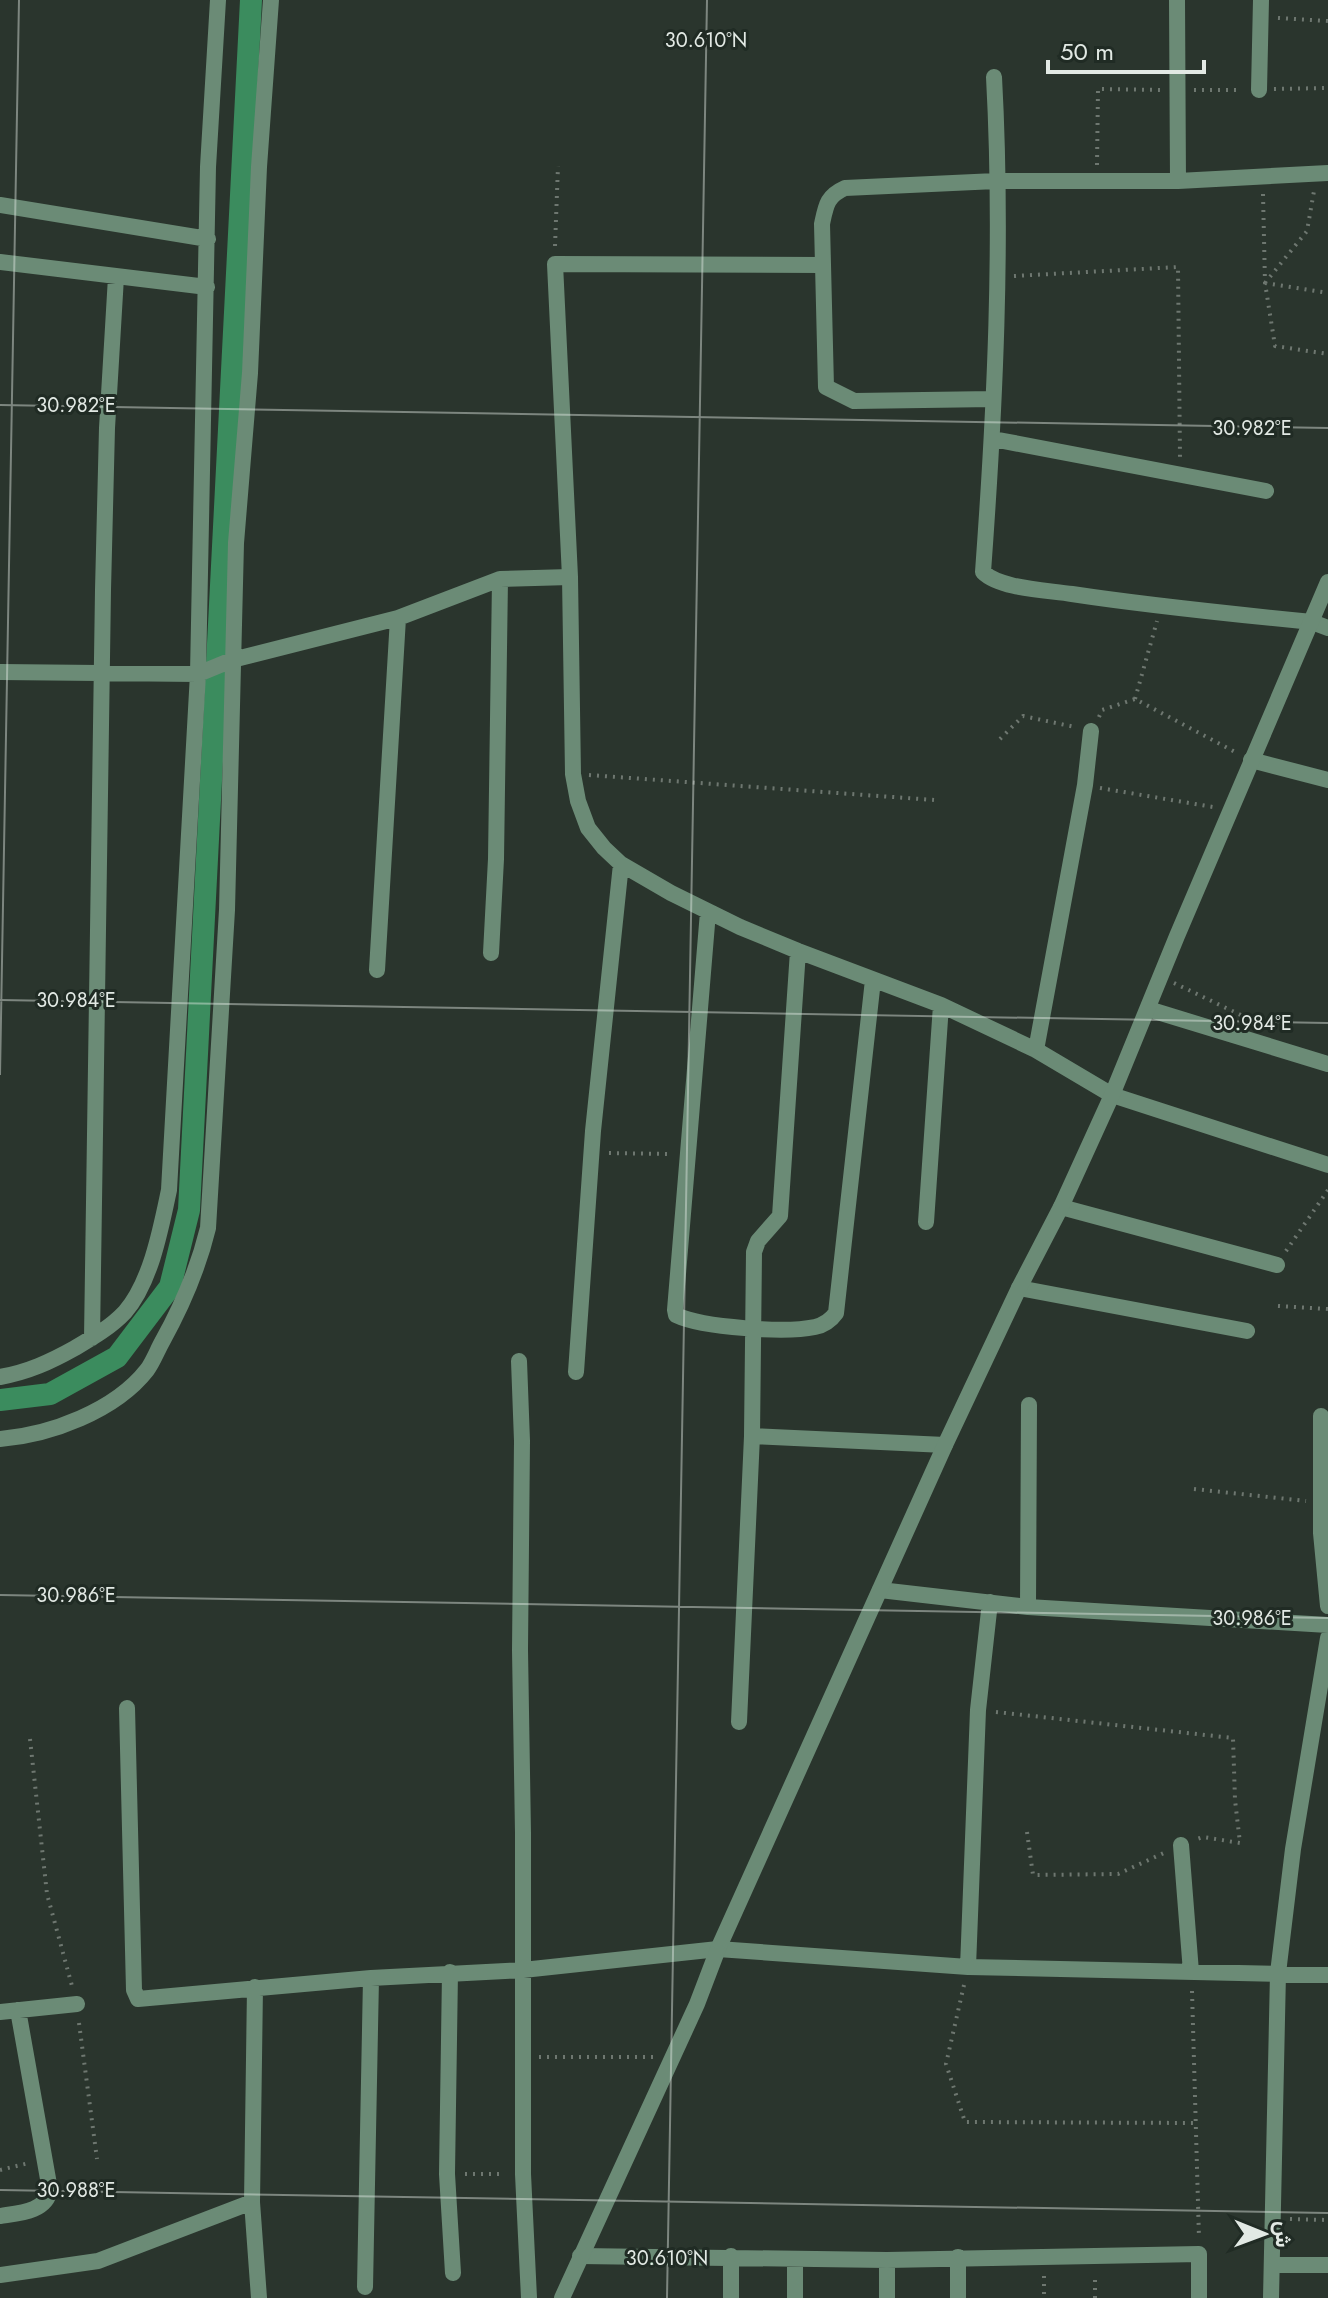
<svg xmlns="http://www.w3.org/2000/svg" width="1328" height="2298" viewBox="0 0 1328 2298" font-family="Jost,Vazirmatn,sans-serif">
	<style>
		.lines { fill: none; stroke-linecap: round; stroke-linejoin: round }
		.canal { stroke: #3b8c5e; stroke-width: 22 }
		.path { stroke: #6e7770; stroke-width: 4; stroke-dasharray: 2 6; stroke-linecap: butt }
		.minor { stroke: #6b8b76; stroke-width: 16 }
		.tertiary { stroke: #6b8b76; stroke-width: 16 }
		.ticks { fill: none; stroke: #e2e9e4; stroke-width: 2; stroke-opacity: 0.45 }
		.ticks-label { font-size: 20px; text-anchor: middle; fill: #e2e9e4; stroke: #202b24; stroke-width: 6; stroke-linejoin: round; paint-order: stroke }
	</style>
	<rect width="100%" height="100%" fill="#2a352d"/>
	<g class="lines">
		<path class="canal" d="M0,1400L50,1394L117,1357L170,1287L189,1210L251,0"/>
		<path class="path" d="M1278,18L1328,21
			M1274,89L1328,88
			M1194,90H1242
			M1097,165L1098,89L1162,90
			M1263,194L1265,283L1275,346L1328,354
			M555,246L558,166
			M1014,276L1178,267L1180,458
			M1265,283L1307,231L1314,191
			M1265,283L1328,293
			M1135,699L1157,621
			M1099,717L1102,710L1135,699L1235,752
			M1000,739L1023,716L1075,727
			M589,775L934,800
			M1100,788L1213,807
			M1174,983L1249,1019
			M609,1153L672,1154
			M1286,1251L1328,1190
			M1278,1306L1328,1309
			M1194,1489L1306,1501
			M996,1712L1233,1738L1235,1800L1240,1843L1203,1837L1197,1839
			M30,1739L47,1894L72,1986
			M1027,1832L1033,1875L1118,1874L1166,1852
			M964,1985L946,2064L965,2122L1197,2123
			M1192,1991L1199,2238
			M79,2023L97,2159
			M539,2057H654
			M0,2170L29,2163
			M465,2174H504
			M1290,2219L1328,2220
			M1044,2276V2298
			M1095,2298V2275"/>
		<path class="minor" d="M1177,0L1178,181
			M994,77C1003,242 995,408 983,572C1000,589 1047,590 1072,594C1151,606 1231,614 1312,622L1328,628
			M1259,90L1261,0
			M0,205L208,239
			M0,262L207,287
			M822,265L555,264L570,577L573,774L578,801L588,828L604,848L621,864L671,893L740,927L798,951L941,1005L1036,1050L1112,1095L1328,1165
			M993,399L854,401L826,387L822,224C826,205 827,196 845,188L996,181H1178L1328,173
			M993,439L1266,491
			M0,672L198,674L232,660L398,618L500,579L570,577
			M1251,760L1328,780
			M708,912L675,1310L676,1315C703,1328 786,1333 815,1327C824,1325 831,1320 836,1313L873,980
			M491,953L496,859L500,579
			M377,970L398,618
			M1148,1009L1328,1064
			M1036,1050L1085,785L1091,731
			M1061,1207L1277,1265
			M926,1222L941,1005
			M1019,1288L1247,1331
			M92,1338L103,590L107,428L116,277
			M519,1361L522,1441L520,1650L523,1833V2174L529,2298
			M576,1372L593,1131L621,864
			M0,1377C28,1372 50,1362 75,1348C92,1338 111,1327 125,1312C151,1282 161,1228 169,1190L198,674L208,167L218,0
			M1321,1416V1533L1328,1606
			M752,1436L945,1445
			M0,1439C50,1435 115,1411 147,1370C153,1362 157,1351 162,1342C182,1306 198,1269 208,1228L227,910L236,543L250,373L259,167L271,0
			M880,1590L1028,1607L1328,1625
			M1028,1607L1029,1405
			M127,1708L134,1990L138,1999L371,1978L523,1970L718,1949L968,1967L1328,1975
			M739,1722L752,1436L754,1252L758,1241L780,1216L798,951
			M1181,1845L1191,1972
			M968,1967L978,1710L990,1602
			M450,1972L447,2174L453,2273
			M255,1987L252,2202L259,2298
			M0,2012L77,2004
			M0,2216C19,2213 46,2212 50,2190L18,2010
			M580,2256L887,2260L1199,2254V2298
			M731,2256V2298
			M958,2257V2298
			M887,2260V2298
			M1272,2265H1328
			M0,2275L98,2261L252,2202
			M365,2287L371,1978
			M795,2298V2259
			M1271,2298L1278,1973L1293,1849L1328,1638"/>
		<path class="tertiary" d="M562,2298L697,2004L718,1949L945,1445L1019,1288L1061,1207L1112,1095L1177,936L1328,582"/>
	</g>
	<path class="ticks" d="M0,405L1328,428M0,1000L1328,1023M0,1075L19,0M0,1595L1328,1618M0,2190L1328,2213M667,2298L707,0"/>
	<g class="ticks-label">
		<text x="706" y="47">30.610°N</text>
		<text x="76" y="412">30.982°E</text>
		<text x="1252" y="435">30.982°E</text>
		<text x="76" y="1007">30.984°E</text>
		<text x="1252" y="1030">30.984°E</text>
		<text x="76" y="1602">30.986°E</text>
		<text x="1252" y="1625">30.986°E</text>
		<text x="76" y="2197">30.988°E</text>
		<text x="667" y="2265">30.610°N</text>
	</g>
	<g transform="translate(1264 2234) rotate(91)" stroke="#202b24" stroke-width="6" paint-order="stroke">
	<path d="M0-6L14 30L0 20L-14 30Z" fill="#e2e9e4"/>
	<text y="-12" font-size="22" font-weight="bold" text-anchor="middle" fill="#e2e9e4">ش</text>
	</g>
	<path d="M1048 60v12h156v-12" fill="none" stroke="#e2e9e4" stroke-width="4"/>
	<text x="1060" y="60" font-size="24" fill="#e2e9e4" stroke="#202b24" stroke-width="6" paint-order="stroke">50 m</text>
</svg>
